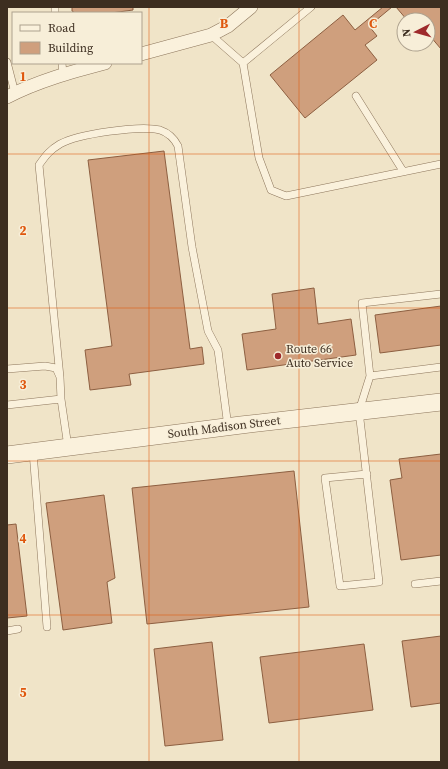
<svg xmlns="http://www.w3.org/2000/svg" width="448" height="769" viewBox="0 0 448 769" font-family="'Source Serif 4',serif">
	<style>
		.building { fill: #cf9f7d; stroke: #8d5f41 }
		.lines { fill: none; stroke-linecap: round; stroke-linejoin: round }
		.service-casing { stroke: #8d765c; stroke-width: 8 }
		.minor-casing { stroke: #8d765c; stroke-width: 14 }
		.tertiary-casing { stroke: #8d765c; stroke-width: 18 }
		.service { stroke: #faf1dc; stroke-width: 7 }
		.minor { stroke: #faf1dc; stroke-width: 13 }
		.tertiary { stroke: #faf1dc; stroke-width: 17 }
		.grid { fill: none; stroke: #df570d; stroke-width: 1; stroke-opacity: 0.55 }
		.poi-dot { fill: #9e2a2b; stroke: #f7eed8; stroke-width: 1.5 }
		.labels { text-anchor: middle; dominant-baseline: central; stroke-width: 3; stroke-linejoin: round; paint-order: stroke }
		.poi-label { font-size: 12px; fill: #3d2e20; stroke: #f7eed8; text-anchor: start }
		.street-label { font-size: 12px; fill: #3d2e20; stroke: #f7eed8 }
		.grid-label { font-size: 13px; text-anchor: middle; font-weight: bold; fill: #df570d; stroke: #f7eed8; stroke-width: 3; stroke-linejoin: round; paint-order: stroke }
	</style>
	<rect width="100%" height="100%" fill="#f0e4c8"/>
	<path class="building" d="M72,7H133V10L111,13H75L72,11Z
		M383,7H392L369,26L377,36L365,45L377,60L305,118L270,75L343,15L355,30Z
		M396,7H441V49L430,36L428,37V20H407Z
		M164,151L190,349L202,347L204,364L129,374L131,385L90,390L85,350L112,346L88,160Z
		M314,288L318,324L351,319L356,355L247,370L242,334L276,329L272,294Z
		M441,306V345L380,353L375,315Z
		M441,454V555L401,560L390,480L402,478L399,459Z
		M294,471L309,607L147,624L132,488Z
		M104,495L115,578L107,582L112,623L63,630L46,503Z
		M16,524L27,616L7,618V525Z
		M441,636V703L411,707L402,641Z
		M212,642L223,740L165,746L154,649Z
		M364,644L373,710L269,723L260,657Z"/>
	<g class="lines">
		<g class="service-casing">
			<path id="service" d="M55,7V13
				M211,35L243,63L311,7
				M7,62L15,93
				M62,63L63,74
				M243,63L259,158L271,190L286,196L441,164
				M356,96L403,171
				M441,294L362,303L370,376L441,367
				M7,369L45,366L56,368L60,377L61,399
				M60,377L39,165C46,155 50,150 60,144C78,134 140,125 160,130C169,133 174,138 178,146L192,247L208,331L218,350L228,427
				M7,405L61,399L68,447
				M33,452L47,627
				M367,474L325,478L340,586L379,582L359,411L370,376
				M415,584L441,581
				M7,631L18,629"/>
		</g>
		<g class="minor-casing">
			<path id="minor" d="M141,54L211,35L228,26L251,7
				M7,97C38,81 71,72 105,63"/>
		</g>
		<g class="tertiary-casing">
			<path id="tertiary" d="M7,455L241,425L441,402"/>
		</g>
		<use href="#service" class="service"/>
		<use href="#minor" class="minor"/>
		<use href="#tertiary" class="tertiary"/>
	</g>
	<path class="grid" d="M149,7V762M299,7V762M7,154H441M7,308H441M7,461H441M7,615H441"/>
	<circle class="poi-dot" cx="278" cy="356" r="4"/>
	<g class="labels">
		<g class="poi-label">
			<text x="286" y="349">Route 66<tspan x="286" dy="14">Auto Service</tspan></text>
		</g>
		<g class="street-label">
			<text transform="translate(224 427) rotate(-7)">South Madison Street</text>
		</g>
	</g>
	<g class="grid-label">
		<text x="224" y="28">B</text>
		<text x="373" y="28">C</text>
		<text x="23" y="81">1</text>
		<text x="23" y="235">2</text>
		<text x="23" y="389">3</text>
		<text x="23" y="543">4</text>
		<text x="23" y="697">5</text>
	</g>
	<rect width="448" height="769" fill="none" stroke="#3d2e20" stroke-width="16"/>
	<rect x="12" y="12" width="130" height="52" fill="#f7eed8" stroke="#ada18e"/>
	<rect x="20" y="25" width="20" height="6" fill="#faf1dc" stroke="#ada18e"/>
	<text x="48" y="32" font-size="12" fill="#3d2e20">Road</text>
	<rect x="20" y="42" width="20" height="12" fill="#cf9f7d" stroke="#ada18e"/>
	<text x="48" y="52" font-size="12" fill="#3d2e20">Building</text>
	<g transform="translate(416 32) rotate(264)"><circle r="19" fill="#f7eed8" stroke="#ada18e"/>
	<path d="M0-3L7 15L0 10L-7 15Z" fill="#9e2a2b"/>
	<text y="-6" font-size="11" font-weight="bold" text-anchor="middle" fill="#3d2e20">N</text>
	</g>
</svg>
